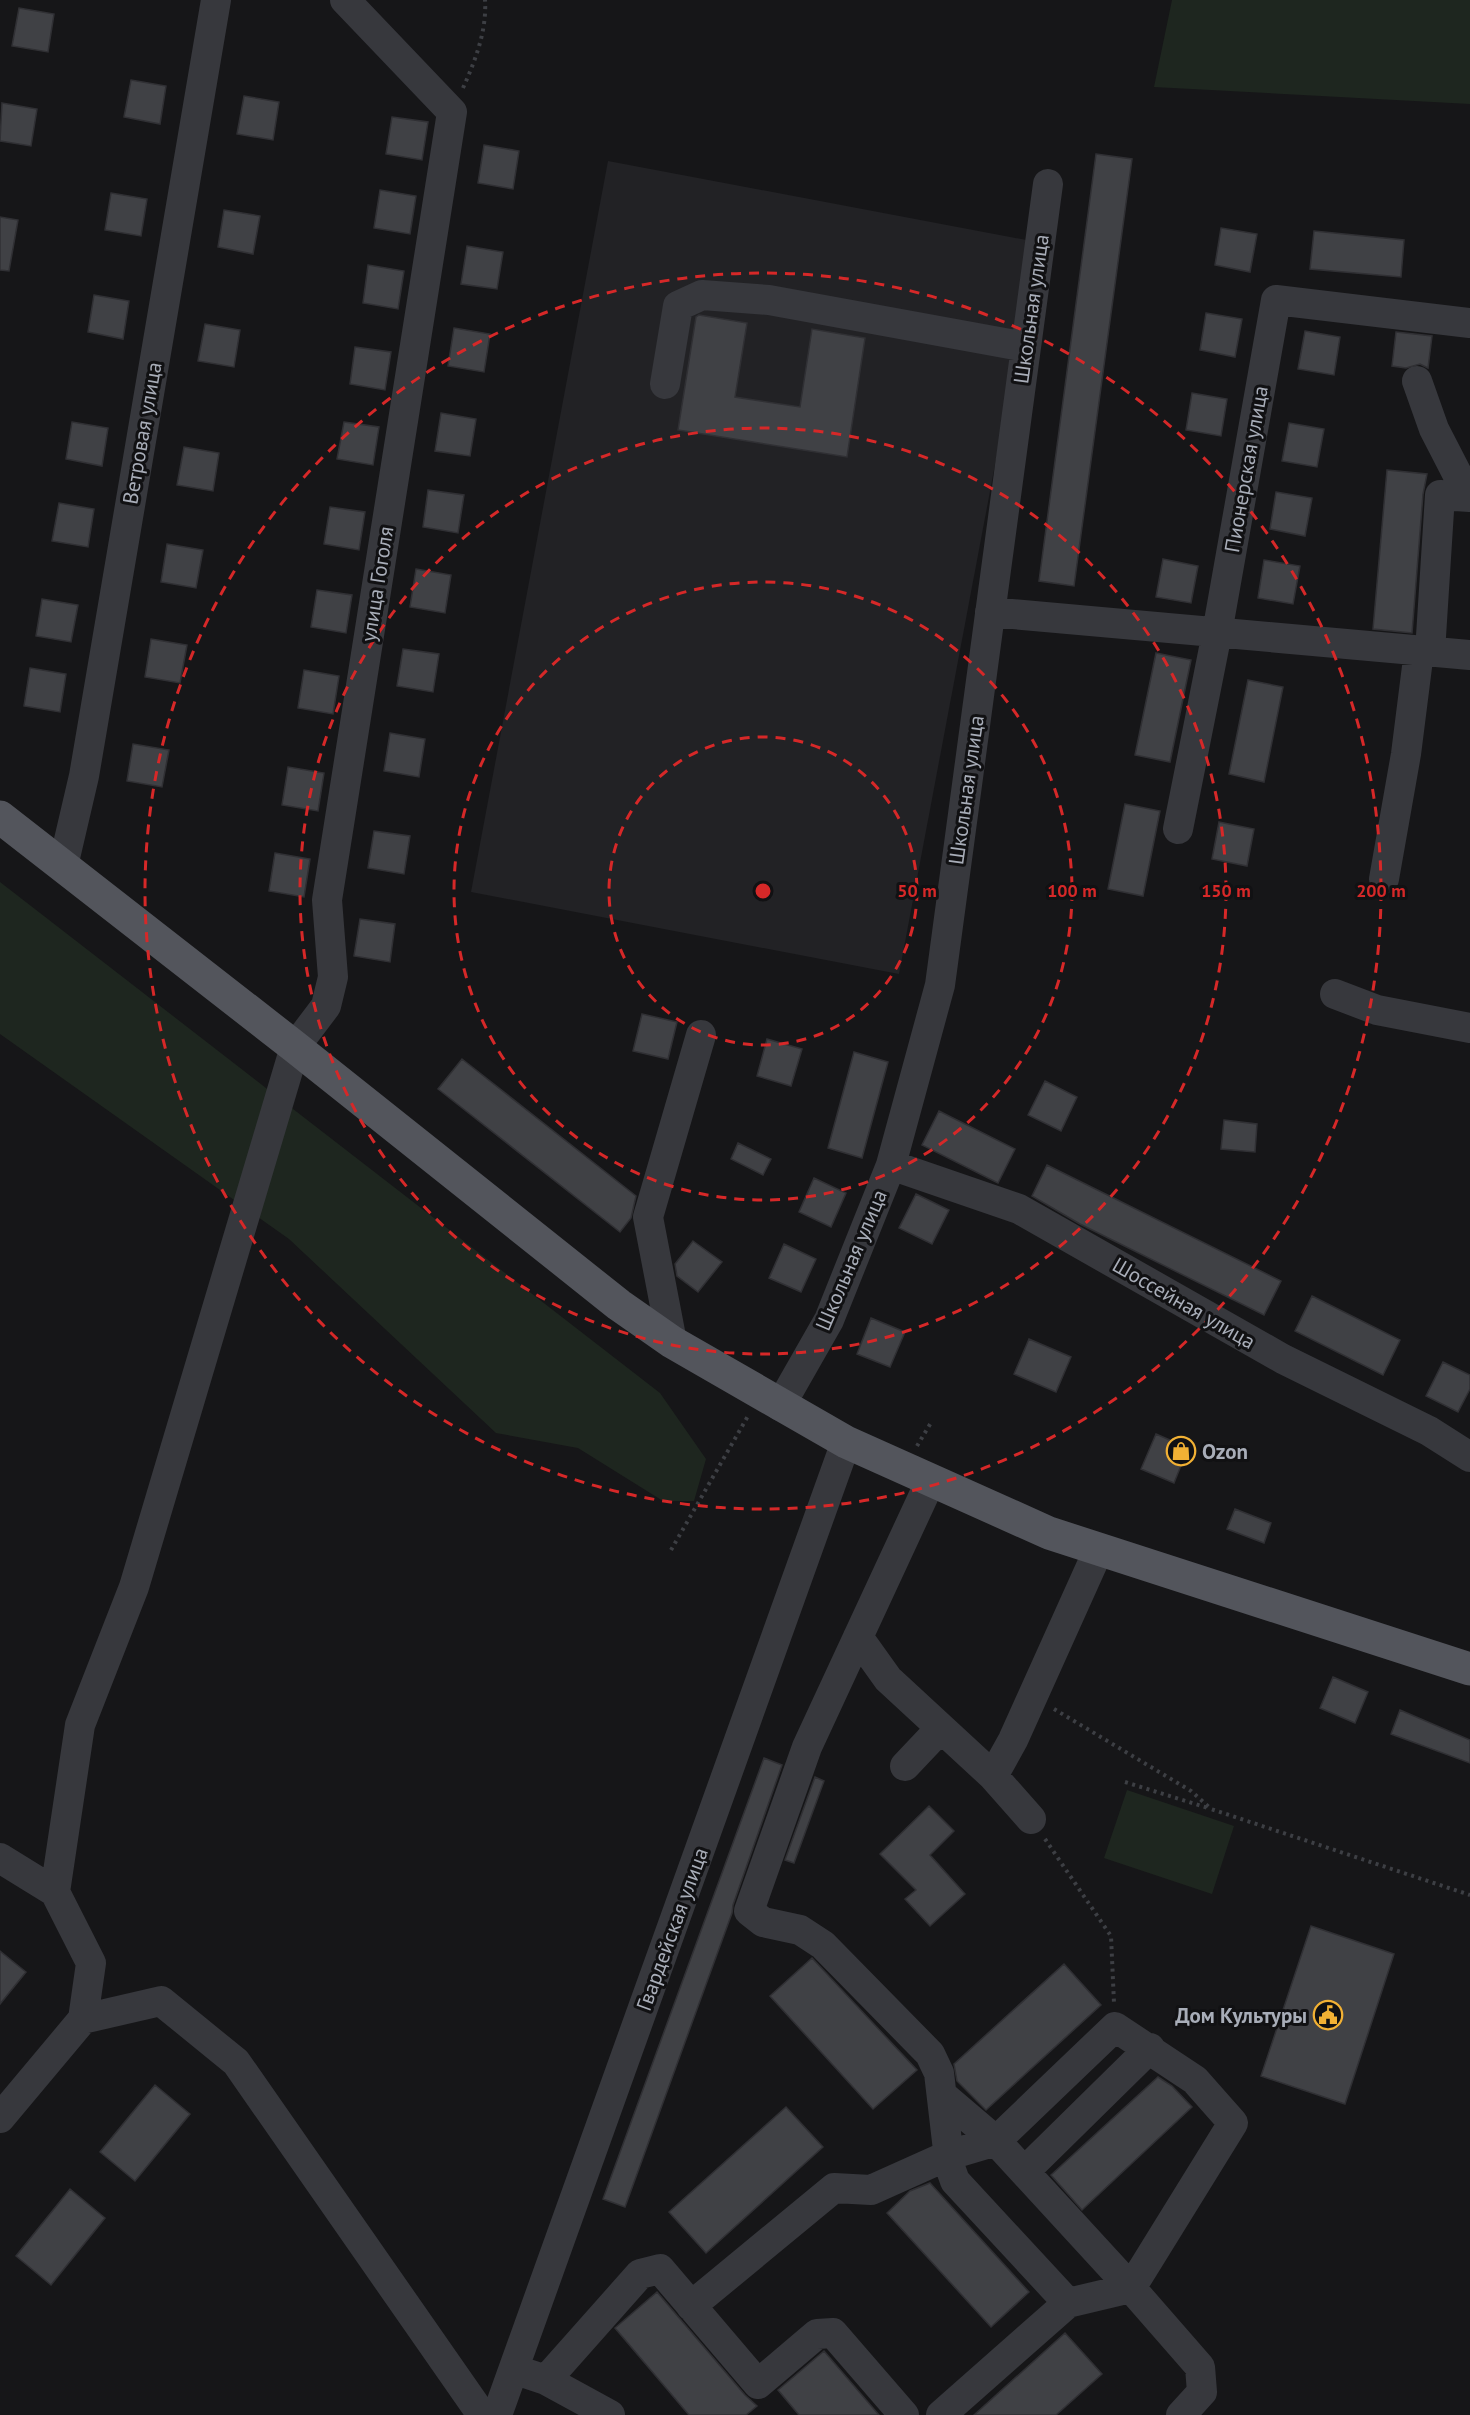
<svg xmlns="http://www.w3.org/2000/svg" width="1470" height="2415" viewBox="0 0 1470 2415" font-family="'PT Sans',sans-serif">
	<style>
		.built { fill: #222225 }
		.green { fill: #1e261f }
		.building { fill: #404145; stroke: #303034; stroke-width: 1.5 }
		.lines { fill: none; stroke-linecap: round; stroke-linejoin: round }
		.path { stroke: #3d3f44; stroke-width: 4; stroke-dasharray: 3 4.5; stroke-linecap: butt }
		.minor { stroke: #37383d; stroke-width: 30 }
		.major { stroke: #53555c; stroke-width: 33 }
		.ring { fill: none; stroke: #d62828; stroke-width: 3; stroke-dasharray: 10 8 }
		.labels { text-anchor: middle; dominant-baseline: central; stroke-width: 6; stroke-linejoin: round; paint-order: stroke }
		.street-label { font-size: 21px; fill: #a8adb8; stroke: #111113 }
		.poi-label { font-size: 21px; font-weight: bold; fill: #a8adb8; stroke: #111113; text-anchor: start }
		.centre { fill: #d62828; stroke: #111113; stroke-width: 3 }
		.ring-label { font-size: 18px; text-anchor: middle; font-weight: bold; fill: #d62828; stroke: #111113; stroke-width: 6; stroke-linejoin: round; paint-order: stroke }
	</style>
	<rect width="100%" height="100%" fill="#161618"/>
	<path class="built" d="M608,161L1037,242L899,974L471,892Z"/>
	<path class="green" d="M1172,0H1470V104L1154,87Z
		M0,882L660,1393L706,1459L694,1501H663L578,1448L496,1433L289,1239L0,1034Z
		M1127,1790L1234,1826L1212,1894L1104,1858Z"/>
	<path class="building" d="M19,8L54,14L48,52L12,46Z
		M131,80L166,86L160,124L124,117Z
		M244,96L279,102L273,140L237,134Z
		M2,103L37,109L31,146L0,141Z
		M392,117L428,122L422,160L386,154Z
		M484,145L519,151L513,189L478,183Z
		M1096,154L1132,159L1074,586L1039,581Z
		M380,190L416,196L410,234L374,228Z
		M111,193L147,199L141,236L105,230Z
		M224,210L260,216L253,254L218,247Z
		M0,217L18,220L9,271L0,270Z
		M1221,228L1257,234L1250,272L1215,265Z
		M1314,231L1404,240L1401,277L1310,269Z
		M467,246L503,252L497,289L461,284Z
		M368,265L404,271L398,309L363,303Z
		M94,295L129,301L123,339L88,332Z
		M1206,313L1242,319L1235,357L1200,350Z
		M699,315L747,323L735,397L800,407L812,329L865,338L847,457L678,430L696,317Z
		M205,324L240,330L234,367L198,361Z
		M454,328L490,334L484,372L448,366Z
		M1305,331L1340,337L1334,375L1298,369Z
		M1396,332L1432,336L1428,368L1420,364L1406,368L1392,366Z
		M355,347L391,352L385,390L350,384Z
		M1192,393L1227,399L1221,436L1186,430Z
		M441,413L476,419L470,456L435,451Z
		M72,422L108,428L102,466L66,459Z
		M344,422L379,427L373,465L337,459Z
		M1289,423L1324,429L1317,467L1282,461Z
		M184,447L219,453L213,491L177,485Z
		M1387,470L1427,474L1423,494L1412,633L1373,629Z
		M428,490L464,495L458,533L423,527Z
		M1276,492L1312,498L1305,536L1270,529Z
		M59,503L94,509L88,547L52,541Z
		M330,507L365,512L359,550L324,544Z
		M167,544L203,550L196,588L161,582Z
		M1163,559L1198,566L1191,603L1156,597Z
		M1264,560L1300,566L1293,604L1258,598Z
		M416,569L451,575L445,613L410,607Z
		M317,590L352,595L346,633L311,627Z
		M42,599L78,605L71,642L36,636Z
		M151,639L187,645L180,683L145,677Z
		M403,649L439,654L433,692L397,686Z
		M1156,653L1191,660L1170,762L1135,755Z
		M30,668L66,674L60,712L24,706Z
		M304,670L339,676L333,714L298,708Z
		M1248,680L1283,687L1264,782L1229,774Z
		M390,733L425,739L419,777L384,771Z
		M133,744L169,750L162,787L127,781Z
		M288,767L324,773L318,811L282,805Z
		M1125,804L1160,811L1143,896L1108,889Z
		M1219,822L1254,829L1247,866L1212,859Z
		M374,831L410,836L404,874L368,868Z
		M275,853L310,859L304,897L269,891Z
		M360,919L395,924L390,962L354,956Z
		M642,1014L677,1022L668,1059L633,1051Z
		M767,1039L802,1049L791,1086L757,1076Z
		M854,1052L888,1062L862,1158L828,1148Z
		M462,1059L636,1196L631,1218L620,1232L438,1089Z
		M1045,1081L1077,1097L1061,1131L1028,1115Z
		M939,1111L1015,1149L998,1183L922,1145Z
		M1224,1120L1257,1124L1255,1152L1221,1149Z
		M738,1143L771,1159L763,1175L731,1159Z
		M1047,1165L1281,1281L1264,1315L1080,1224L1032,1196Z
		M814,1178L846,1193L831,1227L799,1212Z
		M916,1194L949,1210L932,1244L899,1228Z
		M693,1241L722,1262L698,1292L677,1276L675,1264Z
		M784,1244L816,1259L801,1292L769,1278Z
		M1312,1296L1400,1340L1383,1375L1295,1331Z
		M871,1318L905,1332L890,1367L857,1354Z
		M1029,1339L1071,1357L1056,1392L1014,1374Z
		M1443,1362L1470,1375V1389L1458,1412L1426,1396Z
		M1156,1434L1188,1448L1174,1483L1141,1469Z
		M1235,1509L1271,1523L1264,1543L1227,1529Z
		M1333,1677L1368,1692L1355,1723L1320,1708Z
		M1400,1710L1470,1740V1763L1391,1734Z
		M764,1758L782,1765L733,1905L732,1913L625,2207L603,2199Z
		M815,1777L824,1781L794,1863L785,1860Z
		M929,1806L954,1831L930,1855L965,1894L930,1926L905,1899L916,1890L880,1854Z
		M1311,1926L1394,1954L1345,2104L1261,2076Z
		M0,1951L26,1972L0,2004Z
		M812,1958L917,2070L873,2109L770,1996Z
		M1064,1964L1101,2005L986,2110L957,2081L954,2064Z
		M1158,2077L1172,2086L1192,2107L1082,2210L1051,2175Z
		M155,2085L190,2114L135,2181L100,2152Z
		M786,2107L823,2147L706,2253L669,2212Z
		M930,2183L1029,2292L991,2327L887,2213L910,2191Z
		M70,2189L105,2218L51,2285L16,2256Z
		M657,2292L745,2395L757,2406L746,2415H689L615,2328Z
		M1065,2333L1102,2374L1056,2415H974Z
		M824,2351L879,2415H799L778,2390Z"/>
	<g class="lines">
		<path class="path" d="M463,88C475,61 487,31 485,0
			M917,1446L932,1421
			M671,1550L748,1416
			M1054,1709L1191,1791L1211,1809L1470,1895
			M1125,1782L1208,1808
			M1045,1839L1111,1936L1114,2003"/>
		<path class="minor" d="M345,0L452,112L327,900L333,977L326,1006L295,1047L134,1587L80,1725L55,1892L91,1963L83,2019L161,2001L236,2062L482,2415
			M1417,381L1434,429L1469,497
			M665,384L678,306L702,295L769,300L1026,347
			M990,612L1470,655
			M1430,652L1440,495L1470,497
			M1178,829L1217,633L1276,300L1470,323
			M63,866L84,776L216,0
			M1384,879L1406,754L1419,651
			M1335,994L1377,1010L1470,1028
			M891,1165L1019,1209L1283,1359L1429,1431L1470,1457
			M672,1342L648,1217L701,1035
			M780,1406L829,1320L891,1165L940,985L1048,184
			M930,1482L807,1747L749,1911L763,1922L800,1930L823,1945L930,2054L939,2073L950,2167L955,2181L1068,2303L1131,2288L1200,2367L1202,2392L1181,2415
			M858,1637L888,1679L993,1776L1031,1819
			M905,1766L940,1729
			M993,1776L1013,1740L1099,1549
			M0,1858L55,1892
			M0,2118L83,2019
			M1025,2171L1150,2048
			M691,2306L834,2188L871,2190L949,2155L996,2141L1115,2027L1195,2080L1233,2123L1131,2288L996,2141L942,2095
			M528,2374L546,2380L610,2415
			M546,2380L640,2274L660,2269L758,2384L817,2334L833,2333L904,2415
			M497,2415L846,1442
			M941,2415L1068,2303"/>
		<path class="major" d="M0,817L295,1047L619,1305L672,1342L846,1442L1049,1533L1470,1669"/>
	</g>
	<g class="ring">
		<circle cx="763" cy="891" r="154"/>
		<circle cx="763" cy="891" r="309"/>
		<circle cx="763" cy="891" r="463"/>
		<circle cx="763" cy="891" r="618"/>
	</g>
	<defs>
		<g id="shop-ring" transform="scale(1.5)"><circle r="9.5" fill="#111113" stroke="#f2b134" stroke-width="1.5"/><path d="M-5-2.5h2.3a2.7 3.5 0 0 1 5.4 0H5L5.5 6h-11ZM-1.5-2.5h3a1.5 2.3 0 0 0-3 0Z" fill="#f2b134"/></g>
		<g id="civic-ring" transform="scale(1.5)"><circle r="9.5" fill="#111113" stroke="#f2b134" stroke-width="1.5"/><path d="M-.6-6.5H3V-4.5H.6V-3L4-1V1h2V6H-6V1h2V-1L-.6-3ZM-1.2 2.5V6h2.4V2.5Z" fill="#f2b134"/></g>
	</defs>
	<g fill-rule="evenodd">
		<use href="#shop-ring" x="1181" y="1451"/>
		<use href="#civic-ring" x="1328" y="2015"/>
	</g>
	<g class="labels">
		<g class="street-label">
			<text transform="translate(1031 309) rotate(-82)">Школьная улица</text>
			<text transform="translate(142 433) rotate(-80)">Ветровая улица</text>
			<text transform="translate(1246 469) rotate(-80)">Пионерская улица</text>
			<text transform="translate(377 584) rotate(-81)">улица Гоголя</text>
			<text transform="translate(966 790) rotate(-82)">Школьная улица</text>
			<text transform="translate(851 1260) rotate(-67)">Школьная улица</text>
			<text transform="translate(1184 1303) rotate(30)">Шоссейная улица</text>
			<text transform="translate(672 1929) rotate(-70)">Гвардейская улица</text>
		</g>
		<g class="poi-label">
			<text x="1202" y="1451">Ozon</text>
			<text x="1307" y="2015" text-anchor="end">Дом Культуры</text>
		</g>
	</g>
	<circle cx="763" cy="891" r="9" class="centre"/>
	<g class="ring-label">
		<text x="917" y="897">50 m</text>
		<text x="1072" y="897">100 m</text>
		<text x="1226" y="897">150 m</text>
		<text x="1381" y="897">200 m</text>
	</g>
</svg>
